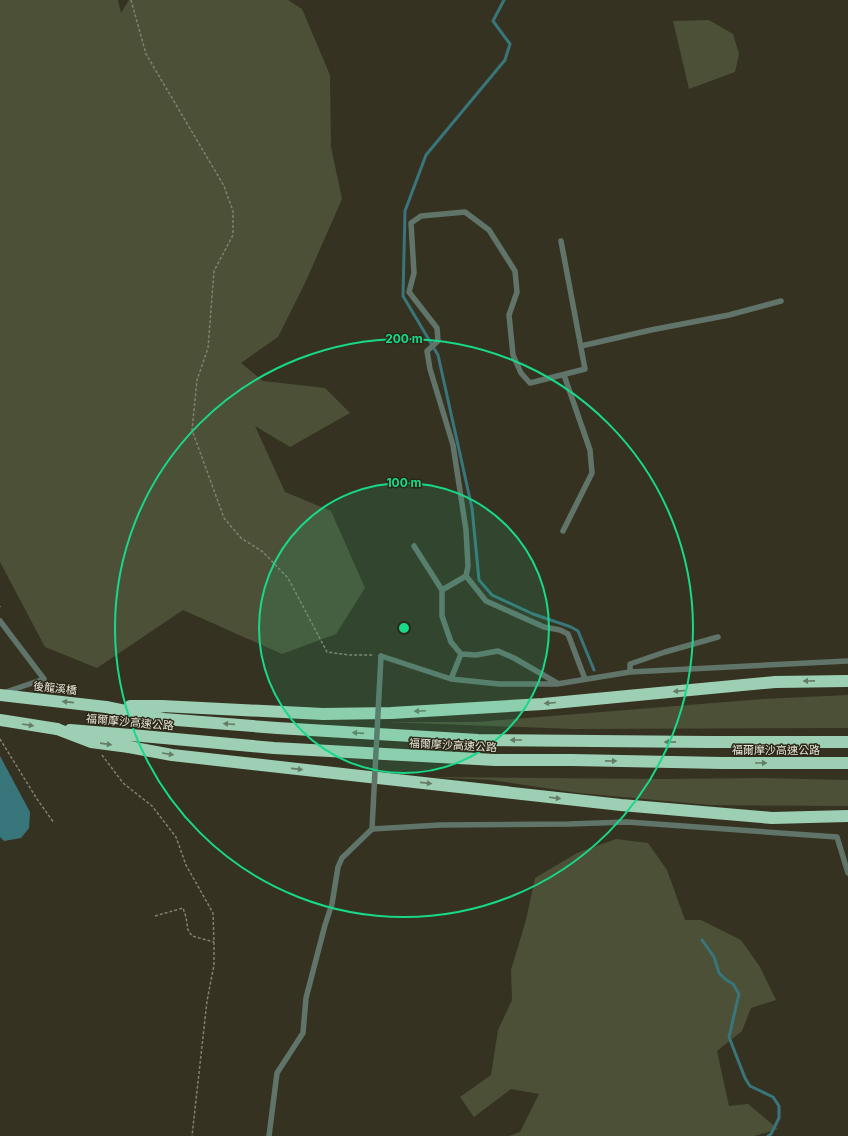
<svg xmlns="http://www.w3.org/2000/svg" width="848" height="1136" viewBox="0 0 848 1136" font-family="Inter,'Noto Sans TC',sans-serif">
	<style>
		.green { fill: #4c5036 }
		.water { fill: #38767b }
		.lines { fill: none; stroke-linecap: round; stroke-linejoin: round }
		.stream { stroke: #38767b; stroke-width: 3 }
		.path { stroke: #837f72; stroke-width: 1.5; stroke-dasharray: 3 2; stroke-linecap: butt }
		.lane { stroke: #607469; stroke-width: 5.5 }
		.highway { stroke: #9dcfb4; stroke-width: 12 }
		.lane-bridge { stroke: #607469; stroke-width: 5.5 }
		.highway-bridge { stroke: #9dcfb4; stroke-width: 12 }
		.oneway { fill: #647c66 }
		.ring { fill: none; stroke: #17d989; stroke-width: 2 }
		.labels { text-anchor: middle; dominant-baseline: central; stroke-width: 3; stroke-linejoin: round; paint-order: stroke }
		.street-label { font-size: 11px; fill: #e7e4da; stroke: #2c2818 }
		.centre { fill: #17d989; stroke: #2c2818; stroke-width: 2 }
		.ring-label { font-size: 12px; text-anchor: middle; font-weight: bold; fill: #17d989; stroke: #2c2818; stroke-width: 3; stroke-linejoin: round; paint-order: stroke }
	</style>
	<rect width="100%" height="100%" fill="#363222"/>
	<path class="green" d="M0,0H118L121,13L129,0H288L302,9L330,75L331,147L342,199L306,281L278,337L241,363L263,381L325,388L350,413L290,447L255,426L285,492L331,511L365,588L336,634L282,654L183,610L97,668L45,647L0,562Z
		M709,20L733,34L739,54L735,72L689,89L673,21Z
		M848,695V728L573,729L385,722H477L763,699Z
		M431,777L664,779L763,778L848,780V806L710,805L579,793L491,780Z
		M616,839L648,843L667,870L685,920H701L741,940L760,967L776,1000L751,1008L742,1031L717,1051L729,1106L748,1104L778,1129L754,1136H509L520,1132L539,1094L511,1089L474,1117L460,1097L491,1075L498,1030L512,1000L511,970L526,920L535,878L577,853Z"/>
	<path class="water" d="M0,756L30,812L29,828L21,838L4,841L0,837Z"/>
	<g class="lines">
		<path class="stream" d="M504,0L493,21L510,44L505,60L426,155L405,211L403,296L438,355L472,508L479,580L492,595L533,614L571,627L578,631L594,670
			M702,940L714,957L719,973L725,979L733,984L739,994L729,1037L745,1078L750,1086L773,1097L779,1106V1118L771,1134L768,1136"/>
		<path class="path" d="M131,0L146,54L224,186L233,211V235L214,271L208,348L197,380L192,430L224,518L241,538L263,552L288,578L327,652L349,655H373
			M0,606V607
			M0,739L37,799L54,823
			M102,755L123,783L152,806L176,837L186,865L213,913L214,942V965L207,1001L192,1136
			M155,916L183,908L186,917L188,930L192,936L214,942"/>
		<path class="lane" d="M561,241L585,369L530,383L521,373L513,355L509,315L517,292L515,271L489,230L465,212L421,216L411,223L414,273L409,292L437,328L438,341L427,351L430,369L453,445L466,530L468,566L466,576L486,601L544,627L560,630L568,634L585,679
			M581,346L651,330L729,315L781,301
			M563,531L592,473L590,450L564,375
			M414,546L442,590
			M466,576L442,590V616L451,642L461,654L476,655L498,651L514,658L557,683
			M0,621L44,679L6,692
			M381,656L451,679L499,684H557L630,672L848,661
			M630,672V664L665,652L718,637
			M451,679L461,654
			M269,1136L277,1073L303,1033L306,998L325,925L332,904L338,867L342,858L372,829L440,825L569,824L627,822L837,837L848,873"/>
		<path class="highway" d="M130,706H162L323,714L391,713L543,704L775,682L848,681
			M106,707L164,719L277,728L478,740L709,742H848
			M0,720L57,729
			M131,735L274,748L495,760H572L722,763H848
			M129,747L172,755L621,805L772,818L848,816"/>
		<path class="lane-bridge" d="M372,829L381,656"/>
		<path class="highway-bridge" d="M0,695L106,707
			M57,729L91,742L129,747
			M70,730L131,735"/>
	</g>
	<defs><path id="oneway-solid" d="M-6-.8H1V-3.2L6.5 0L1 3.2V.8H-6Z"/></defs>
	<g class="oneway">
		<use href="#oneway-solid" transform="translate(809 681) rotate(179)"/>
		<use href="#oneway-solid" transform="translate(679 691) rotate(175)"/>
		<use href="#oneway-solid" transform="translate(68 702) rotate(-174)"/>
		<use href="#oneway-solid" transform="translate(550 703) rotate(175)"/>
		<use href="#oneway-solid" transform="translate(420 711) rotate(177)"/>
		<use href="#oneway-solid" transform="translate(229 724) rotate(-176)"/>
		<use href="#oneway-solid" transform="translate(28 725) rotate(9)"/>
		<use href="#oneway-solid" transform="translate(358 733) rotate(-176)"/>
		<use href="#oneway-solid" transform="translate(516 740) rotate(-180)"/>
		<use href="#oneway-solid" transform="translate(670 742) rotate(-179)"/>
		<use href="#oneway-solid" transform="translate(106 744) rotate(8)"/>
		<use href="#oneway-solid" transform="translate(168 754) rotate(9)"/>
		<use href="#oneway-solid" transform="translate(611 761) rotate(1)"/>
		<use href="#oneway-solid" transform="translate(761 763)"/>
		<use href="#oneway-solid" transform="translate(297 769) rotate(6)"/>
		<use href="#oneway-solid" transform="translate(426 783) rotate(6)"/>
		<use href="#oneway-solid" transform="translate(555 798) rotate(7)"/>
	</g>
	<circle cx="404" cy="628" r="145" fill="#17d989" fill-opacity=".12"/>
	<g class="ring">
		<circle cx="404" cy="628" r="145"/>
		<circle cx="404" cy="628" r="289"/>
	</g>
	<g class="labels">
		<g class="street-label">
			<text transform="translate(55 688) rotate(6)">後龍溪橋</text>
			<text transform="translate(130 722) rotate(5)">福爾摩沙高速公路</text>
			<text transform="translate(453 745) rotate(3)">福爾摩沙高速公路</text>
			<text x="776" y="750">福爾摩沙高速公路</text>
		</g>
	</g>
	<circle cx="404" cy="628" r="6" class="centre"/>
	<g class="ring-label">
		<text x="404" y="343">200 m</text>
		<text x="404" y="487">100 m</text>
	</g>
</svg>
